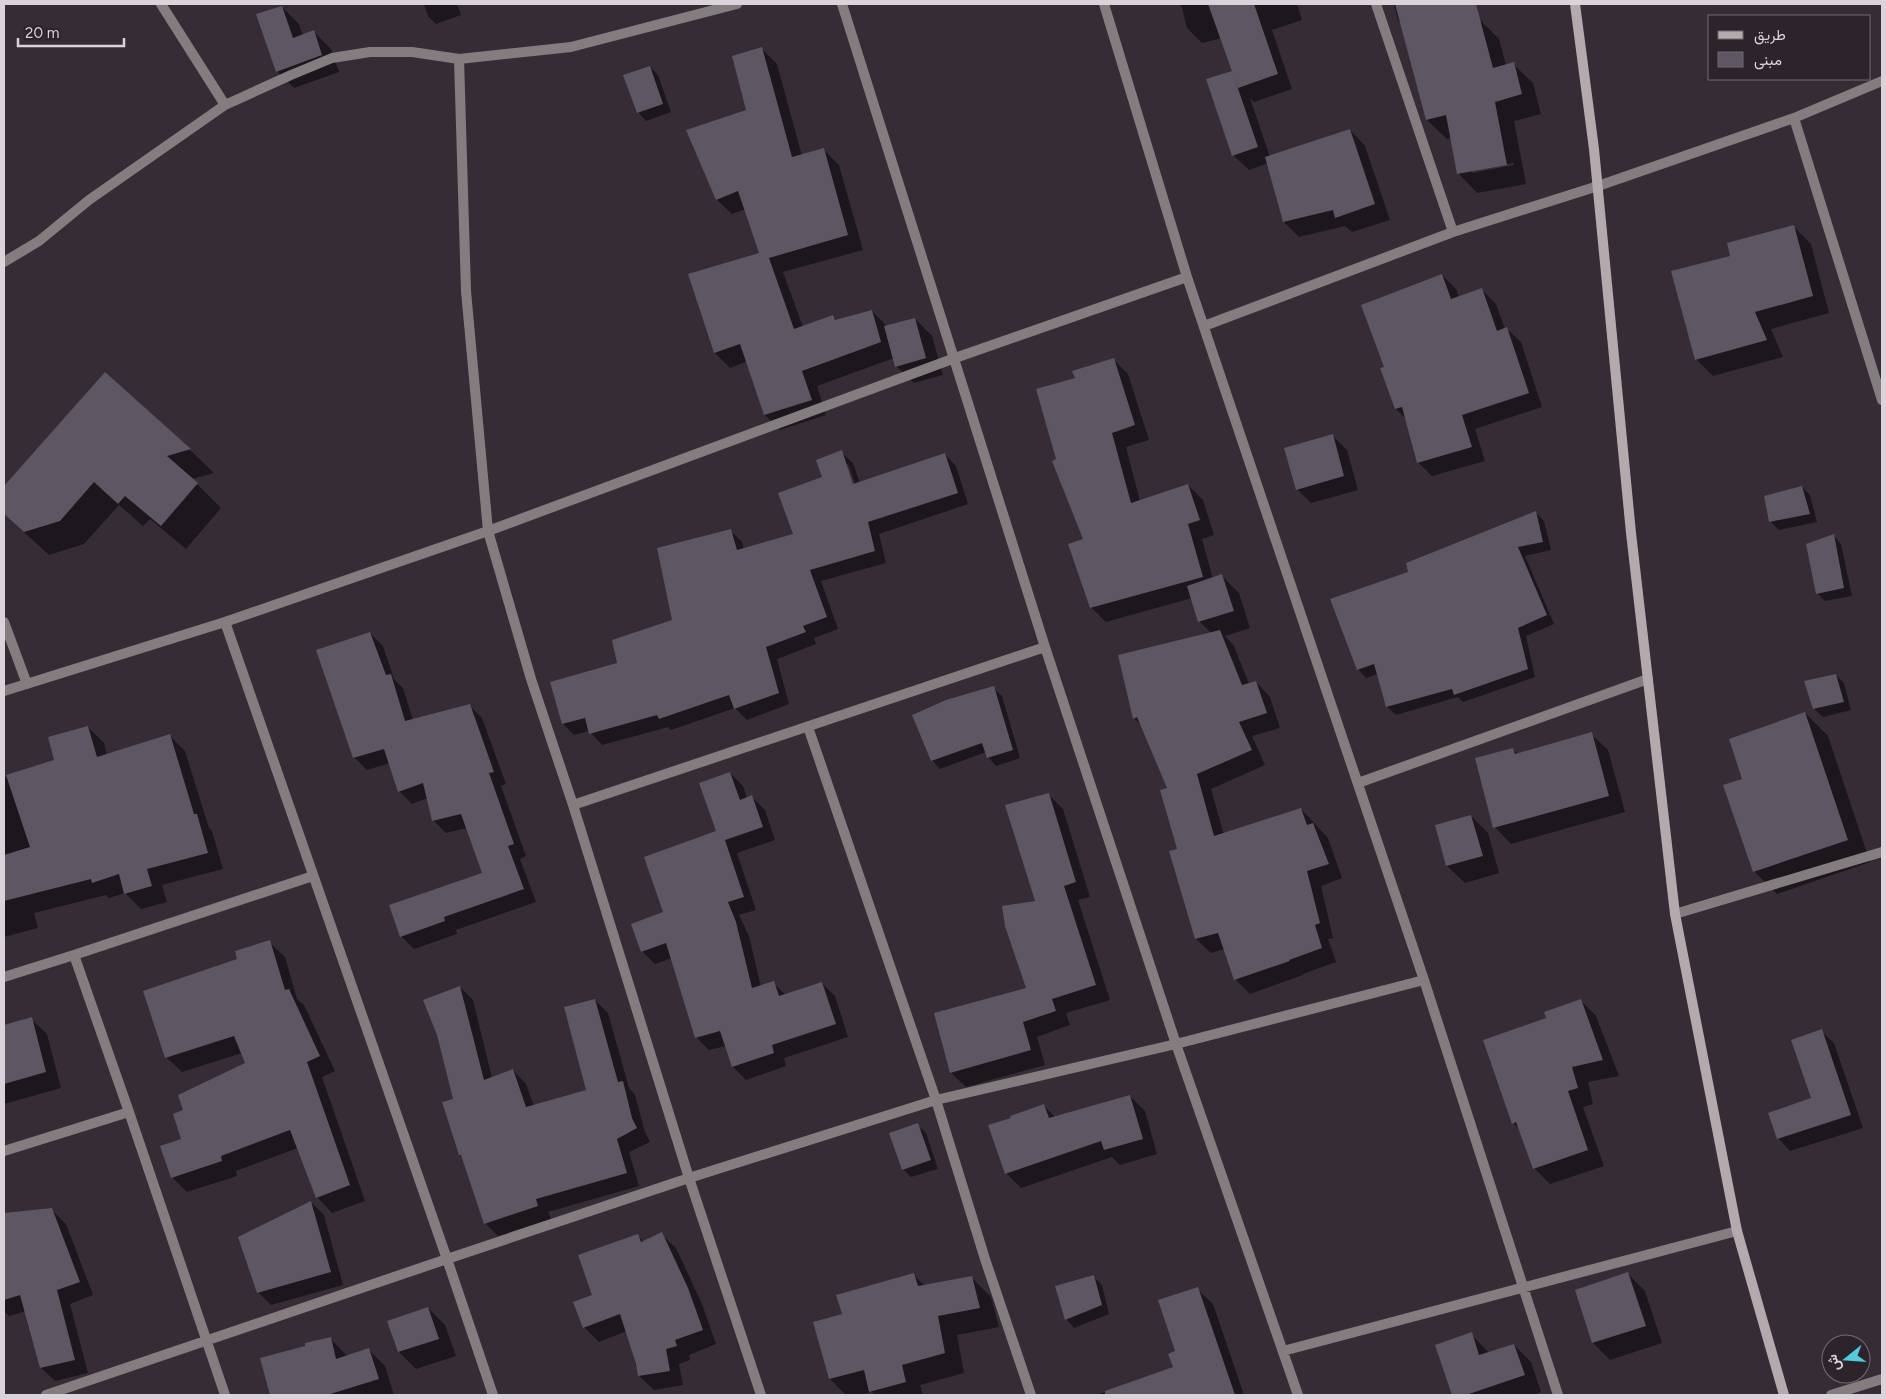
<svg xmlns="http://www.w3.org/2000/svg" width="1886" height="1399" viewBox="0 0 1886 1399" font-family="Figtree,Vazirmatn,sans-serif">
	<style>
		.shadow { fill: #0007; fill-rule: evenodd }
		.building { fill: #5c5763 }
		.lines { fill: none; stroke-linecap: round; stroke-linejoin: round }
		.street { stroke: #847d80; stroke-width: 10 }
		.secondary { stroke: #b4a9ad; stroke-width: 10 }
	</style>
	<rect width="100%" height="100%" fill="#362c36"/>
	<path class="shadow" d="M424,4H457L461,15L436,24L428,16Z
		M1181,4H1297L1302,20L1272,30L1292,89L1254,102L1250,98L1270,157L1350,130L1365,146L1390,220L1352,232L1345,226L1299,237L1284,222L1268,163L1249,170L1233,155L1231,72L1235,76L1222,38L1202,43L1187,28Z
		M1394,4H1475L1479,19L1499,39L1506,65L1513,64L1533,83L1541,114L1514,121L1526,184L1477,193L1458,173L1452,138L1447,139L1427,120L1401,23L1398,20ZM1513,163L1514,165L1472,173V170Z
		M282,7L299,24L303,36L314,32L331,49L339,72L294,88L277,71Z
		M762,49L777,64L802,156L824,150L839,165L863,250L783,272L803,327L833,317L837,321L872,311L887,326L915,319L932,336L943,375L914,383L896,366L894,358L817,386L826,415L780,430L765,415L748,361L730,368L715,353L690,275L761,254L746,209L732,214L717,200L687,130L748,110Z
		M650,67L658,75L671,112L646,121L638,112Z
		M1794,227L1811,244L1829,313L1771,329L1783,357L1713,376L1696,359L1732,257Z
		M1442,275L1456,289L1459,297L1482,290L1496,304L1505,329H1507L1521,342L1542,407L1475,429L1485,461L1432,476L1418,462L1406,419L1396,409L1382,369L1386,368Z
		M1114,360L1128,374L1149,440L1126,447L1140,501L1188,485L1203,500L1214,535L1202,539L1213,579L1222,576L1239,593L1250,628L1225,636L1234,646L1249,684L1256,682L1270,697L1280,728L1252,736L1265,765L1211,789L1224,835L1301,809L1328,838L1342,878L1321,886L1333,938L1328,939L1336,962L1303,974V975L1250,994L1235,979L1225,949L1211,953L1196,939L1170,852L1179,849L1169,789L1143,727L1134,718L1211,633L1199,621L1192,598L1106,622L1091,607L1084,540L1057,460L1076,379Z
		M105,373L190,450L214,473L192,479L221,508L186,549L150,519L143,526L119,505L84,544L49,555L4,514V488Z
		M1333,436L1347,450L1358,490L1311,503L1297,489Z
		M841,452L853,463L860,483L945,454L956,466L968,504L879,534L886,563L821,581L838,629L814,638L816,644L777,659L789,704L747,720L735,708L671,730L668,727L602,745L589,731L574,735L563,724L619,664L673,621L731,531L742,542L744,549L794,535L824,478ZM845,464H848L857,489L854,490Z
		M1802,487L1810,495L1817,522L1779,530L1770,521Z
		M1536,513L1544,521L1551,550L1525,556L1554,624L1526,636L1535,677L1463,702L1458,697L1396,715L1387,707L1378,674L1366,678L1358,669L1409,573Z
		M1833,535L1841,544L1852,596L1825,601L1817,593Z
		M370,633L383,646L394,679L403,688L413,720L469,705L482,718L506,784L501,786L526,856L520,859L536,902L456,930L457,934L414,949L401,936L483,874L467,828L446,833L434,821L428,798L412,804L399,791L390,763L367,770L354,757Z
		M1836,675L1844,683L1851,710L1823,717L1814,709Z
		M993,688L1002,696L1020,758L996,766L988,757L986,752L940,769L932,760Z
		M1805,713L1828,736L1870,862L1777,894L1754,871L1744,780Z
		M88,727L104,743L107,755L170,736L185,751L209,828L212,831L223,869L162,885L167,902L141,909L125,893L109,898L106,895L34,913L38,928L4,937V777L56,760Z
		M1591,734L1608,750L1625,812L1511,844L1495,827L1513,749L1518,755Z
		M730,773L743,786L747,798L752,797L765,810L775,840L737,853L756,910L739,915L749,936L761,987L773,983L786,995L822,983L835,996L848,1037L784,1058L786,1066L746,1080L733,1067L726,1046L709,1050L696,1037L672,958L655,964L642,951L718,832Z
		M1049,795L1063,809L1090,897L1078,900L1110,1000L1066,1013L1070,1025L1037,1037L1045,1065L966,1087L951,1073L1028,989Z
		M1471,816L1488,833L1499,873L1465,883L1447,866Z
		M269,942L285,957L297,999L304,1005L335,1071L322,1077L365,1201L332,1213L317,1197L298,1148L236,1171L237,1176L187,1192L172,1177L183,1140L184,1111L246,1064L242,1053L182,1072L166,1057L239,960Z
		M460,987L473,1000L492,1078L513,1070L526,1084L534,1106L588,1091L595,1000L608,1013L629,1088L635,1095L645,1132L650,1142L629,1152L639,1186L548,1212L551,1219L498,1236L485,1223L463,1158L460,1155L454,1100Z
		M1580,1000L1596,1016L1619,1076L1588,1082L1593,1104L1583,1107L1604,1166L1550,1184L1534,1168L1521,1131L1513,1123L1548,1018Z
		M31,1019L47,1034L61,1088L4,1104V1026Z
		M1821,1031L1834,1043L1863,1128L1790,1151L1778,1138L1812,1099Z
		M1130,1096L1145,1111L1157,1154L1120,1165L1112,1157L1021,1188L1006,1173L1012,1119L1044,1106L1056,1118Z
		M917,1125L926,1133L938,1169L911,1177L903,1169Z
		M311,1202L324,1215L343,1285L271,1305L258,1292Z
		M52,1210L66,1224L93,1295L70,1304L88,1373L55,1381L41,1368L26,1311L9,1316L4,1311V1214Z
		M661,1234L676,1248L702,1304L716,1344L689,1355L690,1360L679,1364L683,1385L654,1390L639,1376L627,1331L599,1342L584,1327L594,1296L638,1236L644,1242Z
		M1628,1274L1645,1291L1662,1343L1610,1360L1593,1343L1576,1291Z
		M914,1275L925,1286L971,1277L991,1297L999,1327L957,1335L964,1373L920,1385L923,1395H875L872,1392L860,1395H846L830,1379L843,1315Z
		M1094,1277L1102,1285L1109,1314L1074,1328L1066,1319Z
		M1197,1289L1213,1304L1244,1395H1096L1175,1368Z
		M428,1308L445,1325L456,1356L416,1369L399,1352L389,1321Z
		M1471,1334L1489,1353L1514,1345L1531,1362L1541,1392L1533,1395H1453L1436,1346Z
		M331,1339L347,1356L369,1350L385,1366L394,1395H271L261,1359Z"/>
	<path class="building" d="M1208,4H1254L1278,74L1238,88Z
		M1395,4H1476L1493,68L1514,62L1522,94L1495,102L1507,165L1457,174L1446,115L1426,120Z
		M282,6L293,38L314,30L322,55L276,72L256,14Z
		M762,47L792,157L824,148L848,235L769,258L794,329L833,315L835,320L872,310L881,342L802,371L812,400L764,415L740,344L714,353L688,274L759,253L738,191L716,200L686,130L746,110L732,56Z
		M650,66L663,104L637,113L623,75Z
		M1232,71L1258,147L1232,156L1206,79Z
		M1350,129L1375,204L1335,218L1333,210L1283,222L1265,157Z
		M1794,225L1813,296L1755,312L1767,340L1695,360L1671,271L1730,256L1727,243Z
		M1442,274L1451,299L1482,288L1497,331L1507,327L1529,393L1462,415L1472,447L1417,463L1402,407L1395,409L1380,368L1384,367L1361,305Z
		M915,318L926,358L895,367L884,326Z
		M1114,358L1135,425L1112,433L1131,503L1188,484L1200,520L1188,524L1203,577L1090,608L1068,544L1083,539L1052,461L1056,459L1036,389L1075,378L1072,371Z
		M105,372L191,449L167,456L198,483L161,526L125,496L118,504L94,482L60,521L24,532L4,514V486Z
		M1333,434L1344,476L1296,490L1284,448Z
		M842,450L853,484L945,453L958,493L868,522L875,551L810,570L827,617L803,626L806,632L766,647L779,693L734,709L729,695L659,719L657,715L589,734L585,718L562,724L550,682L617,663L612,640L672,620L657,548L731,529L737,550L793,534L778,493L822,477L816,460Z
		M1802,486L1810,514L1769,522L1764,496Z
		M1536,511L1543,542L1518,547L1547,615L1518,628L1528,669L1454,695L1452,689L1386,707L1374,664L1357,670L1330,599L1408,572L1406,563Z
		M1834,534L1844,588L1816,594L1806,544Z
		M1222,574L1234,611L1198,622L1187,586Z
		M1220,630L1242,685L1256,681L1267,713L1239,722L1252,750L1197,774L1214,836L1301,808L1307,825L1313,823L1329,864L1307,871L1320,923L1315,925L1322,948L1289,960L1290,961L1234,980L1218,933L1195,939L1169,851L1177,849L1160,790L1167,788L1137,717L1133,719L1118,655Z
		M370,632L386,675L391,674L405,721L470,704L494,772L489,773L514,844L508,846L524,889L444,917L445,921L400,937L389,905L482,873L461,814L432,821L423,783L398,792L384,749L353,758L316,650Z
		M1836,674L1844,702L1813,709L1804,681Z
		M994,686L1013,750L987,758L982,743L931,761L912,715L946,700Z
		M1805,712L1848,840L1753,872L1723,785L1742,779L1729,739Z
		M88,726L97,757L170,734L194,814H197L208,853L147,869L152,886L124,894L119,874L92,883L91,879L4,901V855L30,847L6,775L54,760L48,737Z
		M1592,732L1609,796L1493,828L1475,758L1513,748L1515,754Z
		M730,772L740,800L752,795L763,827L725,840L744,897L728,902L736,922L752,988L774,981L779,996L822,982L836,1024L772,1045L774,1053L732,1067L720,1031L695,1038L666,943L641,952L631,924L663,912L644,857L716,831L699,783Z
		M1049,793L1076,882L1064,886L1096,985L1052,999L1056,1011L1023,1022L1031,1050L950,1073L934,1013L1026,988L1005,926L1002,906L1035,901L1005,805Z
		M1471,815L1483,856L1446,866L1435,825Z
		M270,940L285,990L289,989L320,1056L307,1062L350,1185L316,1198L290,1130L221,1156L222,1161L171,1178L160,1146L181,1139L173,1114L183,1110L178,1095L245,1063L234,1036L165,1058L143,991L237,959L235,951Z
		M460,986L484,1080L513,1069L526,1107L586,1090L564,1007L595,999L618,1082L623,1081L632,1118L637,1128L617,1139L627,1173L536,1199L538,1206L484,1224L461,1155H459L442,1102L453,1099L437,1035L423,1000Z
		M1581,999L1603,1060L1572,1067L1578,1088L1568,1091L1588,1150L1533,1169L1516,1122L1512,1124L1483,1040L1546,1018L1544,1012Z
		M32,1017L46,1072L4,1084V1025Z
		M1822,1029L1851,1115L1777,1139L1768,1113L1811,1098L1791,1040Z
		M1130,1095L1143,1139L1104,1150L1101,1141L1005,1174L988,1125L1011,1118L1010,1116L1044,1104L1049,1118Z
		M918,1123L931,1160L902,1170L889,1133Z
		M311,1201L331,1272L257,1293L238,1237Z
		M52,1208L80,1282L57,1290L75,1360L40,1368L20,1295L4,1300V1213Z
		M662,1232L688,1288L703,1330L675,1340L677,1346L666,1349L670,1371L638,1376L636,1364L620,1314L583,1328L573,1302L592,1295L578,1255L638,1234L641,1242Z
		M1628,1272L1646,1326L1592,1343L1575,1290Z
		M914,1273L918,1286L972,1276L980,1308L938,1316L945,1353L902,1365L906,1382L869,1392L864,1370L829,1379L813,1322L842,1314L836,1295Z
		M1094,1275L1102,1305L1065,1320L1055,1286Z
		M1198,1287L1235,1395H1105V1391L1173,1367L1168,1354L1175,1351L1158,1300Z
		M428,1307L439,1339L398,1352L387,1321Z
		M1472,1332L1479,1355L1514,1344L1525,1375L1466,1395H1452L1435,1345Z
		M331,1337L336,1359L369,1348L379,1379L327,1395H270L260,1358L305,1346V1343Z"/>
	<g class="lines">
		<path class="street" d="M161,4L225,105
			M842,4L1045,647L1176,1044L1298,1395
			M1104,4L1187,277L1424,980L1558,1395
			M459,59L466,291L488,531L531,679L573,805L689,1178L761,1395
			M1794,118L1882,400
			M1453,232L1598,186L1794,118L1882,81
			M4,262L39,241L89,200L225,105L291,75L332,58L370,52H412L459,59L571,47L737,4
			M1204,326L1453,232L1376,4
			M4,622L27,684
			M225,622L447,1259L493,1395
			M4,691L225,622L488,531L955,358L1187,277
			M808,727L936,1100L985,1259L1031,1395
			M1358,783L1648,679
			M573,805L1045,647
			M1675,914L1882,852
			M74,955L313,876
			M4,977L74,955L129,1112L4,1151
			M129,1112L225,1395
			M1283,1351L1737,1231
			M46,1395L447,1259L689,1178L936,1100L1176,1044L1424,980
			M1831,1395L1882,1379"/>
		<path class="secondary" d="M1575,4L1594,149L1631,533L1675,914L1737,1231L1784,1395"/>
	</g>
	<rect width="1886" height="1399" fill="none" stroke="#dad4da" stroke-width="10"/>
	<rect x="1708" y="15" width="162" height="65" fill="#2c232b" stroke="#726a71"/>
	<rect x="1718" y="31" width="25" height="8" fill="#b4a9ad" stroke="#726a71"/>
	<text x="1754" y="40" font-size="15" fill="#dad4da">طريق</text>
	<rect x="1718" y="52" width="25" height="15" fill="#5c5763" stroke="#726a71"/>
	<text x="1754" y="65" font-size="15" fill="#dad4da">مبنى</text>
	<g transform="translate(1846 1359) rotate(253)"><circle r="24" fill="#2c232b" stroke="#726a71"/>
	<path d="M0-4L9 19L0 12L-9 19Z" fill="#54cadd"/>
	<text y="-8" font-size="14" font-weight="bold" text-anchor="middle" fill="#dad4da">ش</text>
	</g>
	<path d="M18 38v8h106v-8" fill="none" stroke="#dad4da" stroke-width="2.5"/>
	<text x="25" y="38" font-size="15" fill="#dad4da" stroke="#2c232b" stroke-width="4" paint-order="stroke">20 m</text>
</svg>
